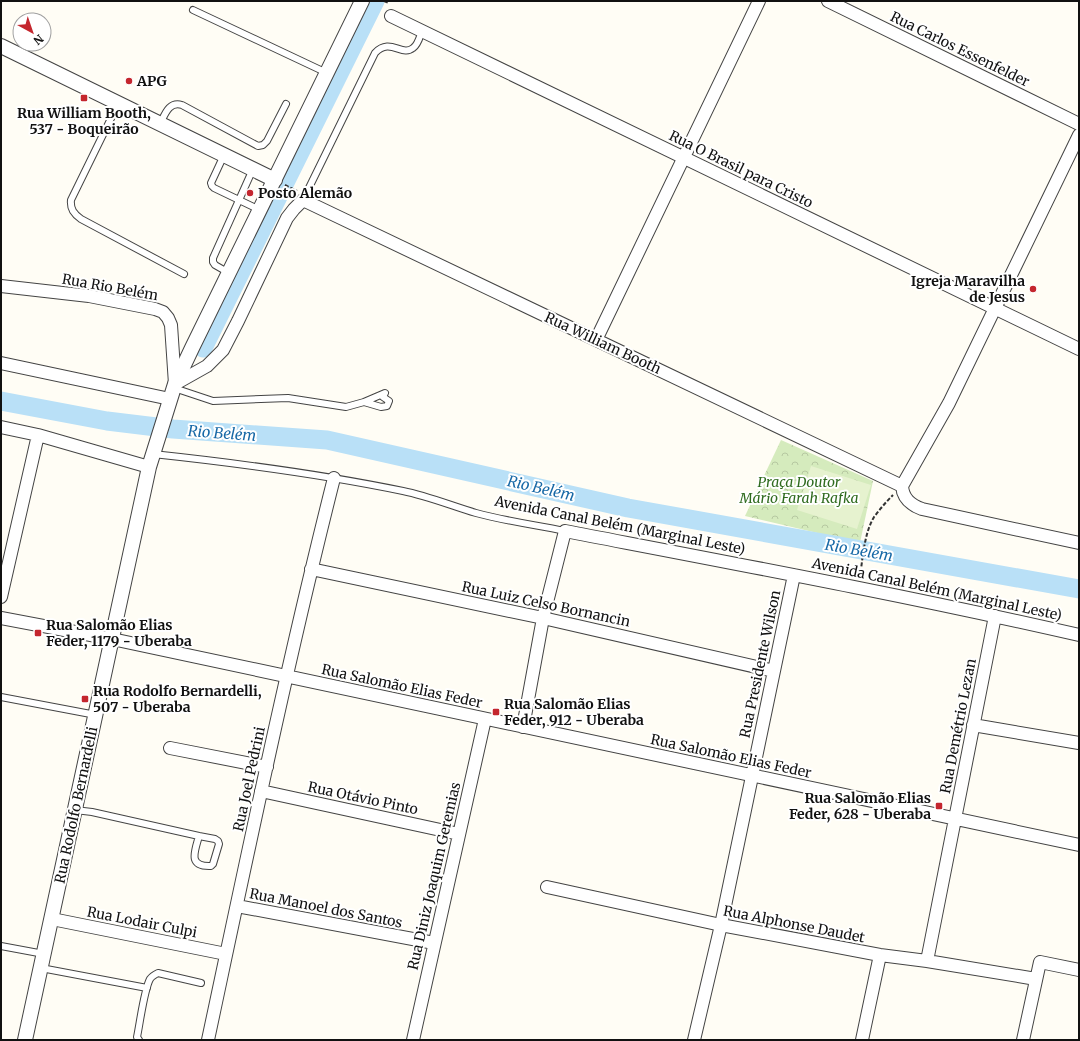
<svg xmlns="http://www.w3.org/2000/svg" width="1080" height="1041" viewBox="0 0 1080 1041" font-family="Merriweather,serif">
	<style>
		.park { fill: url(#park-crowns) }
		.pitch { fill: #e6f2cf }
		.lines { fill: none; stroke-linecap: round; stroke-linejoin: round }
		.river { stroke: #b9e0f7; stroke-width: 19 }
		.service-casing { stroke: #444; stroke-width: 8 }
		.minor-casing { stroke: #444; stroke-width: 14 }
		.tertiary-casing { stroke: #444; stroke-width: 16 }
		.path { stroke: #333; stroke-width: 2; stroke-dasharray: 4 2; stroke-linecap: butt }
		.service { stroke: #fff; stroke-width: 6 }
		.minor { stroke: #fff; stroke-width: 12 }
		.tertiary { stroke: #fff; stroke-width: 14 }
		.poi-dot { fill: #c4262e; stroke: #fff; stroke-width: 1.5 }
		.labels { text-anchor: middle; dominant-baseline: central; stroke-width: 4; stroke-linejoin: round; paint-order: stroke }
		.street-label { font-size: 14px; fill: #111; stroke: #fff }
		.poi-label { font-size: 14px; font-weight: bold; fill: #111; stroke: #fff; text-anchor: start }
		.park-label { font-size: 14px; font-style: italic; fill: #2f6b1f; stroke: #fff }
		.water-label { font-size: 15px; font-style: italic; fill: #1768a6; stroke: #fff }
	</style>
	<defs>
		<pattern id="park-crowns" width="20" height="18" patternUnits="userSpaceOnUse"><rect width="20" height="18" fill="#d5ebbd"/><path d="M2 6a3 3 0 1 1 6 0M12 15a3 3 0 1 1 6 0" fill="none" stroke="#b6c8a1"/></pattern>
	</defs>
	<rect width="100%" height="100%" fill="#fffdf5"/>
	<path class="park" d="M781,440L873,481L860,543L745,516Z"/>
	<path class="pitch" d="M811,466L871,485L857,529L797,510Z"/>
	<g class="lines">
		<path class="river" d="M203,348L375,1
			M1,401L107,421L173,429L327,440L628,508L1079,589"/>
		<g class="service-casing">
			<path id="service" d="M193,10L327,73
				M118,104L71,200C70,209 74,214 81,219L184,274
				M160,124C165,114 169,101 182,105L258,146L263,145L267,141L286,104
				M224,155L211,183L212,186L214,188L260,210
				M303,200L375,53C390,37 402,57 413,48C418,45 420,36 422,31
				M229,273L215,265L213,262V258L253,169
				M174,388L213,401L288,398L346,407L364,402L381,407L387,406L389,401L383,397L385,393L364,402
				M153,454C237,463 321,474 403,491C428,496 452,506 476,513C505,521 536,525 565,531
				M1,697L96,715
				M75,810L92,812L199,836L215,839L218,841L219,844L213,864L211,866C187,867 195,851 199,836
				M1,946L44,954
				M41,968L147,988
				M139,1040L137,1037C140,1023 144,990 150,979C152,976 154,975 158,973L201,983"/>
		</g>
		<g class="minor-casing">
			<path id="minor" d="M828,1L1079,124
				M391,16L1079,349
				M1,286L89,296L155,309L163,312L168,318L171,325L175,384L207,366L223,350L238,321L287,218L294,209L303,200L902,486
				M596,340L759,1
				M1,363L170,399
				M1,427L38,435L149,467
				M902,486L949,403L1079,135
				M902,486C903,499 911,505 922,509L1079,543
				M311,569L543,618L774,671
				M1,597L38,435
				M1,618L112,639L1079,845
				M973,725L1079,743
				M523,727L543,618L565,531C737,564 909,596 1079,635
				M170,748L267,767
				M261,791L459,834
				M547,887L721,925L880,955L927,961L1036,979
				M237,906L434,943
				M52,919L226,954
				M927,961L995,616
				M208,1040C248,852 287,664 334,478
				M413,1040L485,719
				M694,1040L721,925L794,575
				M862,1040L880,955
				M1023,1040L1040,962L1079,970"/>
		</g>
		<g class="tertiary-casing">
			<path id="tertiary" d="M1,46L275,180
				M25,1040L149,467L175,384L192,348L362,1"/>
		</g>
		<path class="path" d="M384,1L389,3
			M285,185L297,191
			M858,577L860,576C863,557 864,534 874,517C880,509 886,502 893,495"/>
		<use href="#service" class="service"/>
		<use href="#minor" class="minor"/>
		<use href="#tertiary" class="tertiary"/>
	</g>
	<g class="poi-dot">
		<circle cx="129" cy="81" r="4"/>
		<rect x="80" y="94" width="8" height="8" rx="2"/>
		<circle cx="250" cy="193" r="4"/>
		<circle cx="1033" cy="289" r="4"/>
		<rect x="34" y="629" width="8" height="8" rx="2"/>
		<rect x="81" y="695" width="8" height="8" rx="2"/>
		<rect x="492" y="708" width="8" height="8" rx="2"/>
		<rect x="935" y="802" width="8" height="8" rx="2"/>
	</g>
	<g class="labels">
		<g class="street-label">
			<text transform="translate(960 49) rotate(26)">Rua Carlos Essenfelder</text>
			<text transform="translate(741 169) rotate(26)">Rua O Brasil para Cristo</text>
			<text transform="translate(110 287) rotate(10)">Rua Rio Belém</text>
			<text transform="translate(603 343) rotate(25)">Rua William Booth</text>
			<text transform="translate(620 525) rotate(11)">Avenida Canal Belém (Marginal Leste)</text>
			<text transform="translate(937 589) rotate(12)">Avenida Canal Belém (Marginal Leste)</text>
			<text transform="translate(546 604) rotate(12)">Rua Luiz Celso Bornancin</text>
			<text transform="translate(760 664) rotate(-78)">Rua Presidente Wilson</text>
			<text transform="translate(402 686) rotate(12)">Rua Salomão Elias Feder</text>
			<text transform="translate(958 726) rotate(-79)">Rua Demétrio Lezan</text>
			<text transform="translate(731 756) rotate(12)">Rua Salomão Elias Feder</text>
			<text transform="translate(249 779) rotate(-78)">Rua Joel Pedrini</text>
			<text transform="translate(363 798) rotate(12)">Rua Otávio Pinto</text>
			<text transform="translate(76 805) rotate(-78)">Rua Rodolfo Bernardelli</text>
			<text transform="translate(434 876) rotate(-77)">Rua Diniz Joaquim Geremias</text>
			<text transform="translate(326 908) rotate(11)">Rua Manoel dos Santos</text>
			<text transform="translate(142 922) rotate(11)">Rua Lodair Culpi</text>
			<text transform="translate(794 924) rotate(11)">Rua Alphonse Daudet</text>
		</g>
		<g class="poi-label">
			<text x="137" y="81">APG</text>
			<text x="84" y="113" text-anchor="middle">Rua William Booth,<tspan x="84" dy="16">537 - Boqueirão</tspan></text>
			<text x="258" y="193">Posto Alemão</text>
			<text x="1025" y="281" text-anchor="end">Igreja Maravilha<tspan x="1025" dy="16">de Jesus</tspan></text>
			<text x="46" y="625">Rua Salomão Elias<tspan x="46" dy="16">Feder, 1179 - Uberaba</tspan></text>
			<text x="93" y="691">Rua Rodolfo Bernardelli,<tspan x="93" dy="16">507 - Uberaba</tspan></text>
			<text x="504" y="704">Rua Salomão Elias<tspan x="504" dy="16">Feder, 912 - Uberaba</tspan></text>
			<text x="931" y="798" text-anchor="end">Rua Salomão Elias<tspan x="931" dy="16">Feder, 628 - Uberaba</tspan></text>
		</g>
		<g class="park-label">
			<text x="799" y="482">Praça Doutor<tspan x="799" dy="16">Mário Farah Rafka</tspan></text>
		</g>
		<g class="water-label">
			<text transform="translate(222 433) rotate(4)">Rio Belém</text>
			<text transform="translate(541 488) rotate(13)">Rio Belém</text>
			<text transform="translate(859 550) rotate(10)">Rio Belém</text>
		</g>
	</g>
	<rect width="1080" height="1041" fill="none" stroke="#111111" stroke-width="4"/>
	<g transform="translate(32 32) rotate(140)"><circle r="19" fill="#ffffff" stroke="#a0a0a0"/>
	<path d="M0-3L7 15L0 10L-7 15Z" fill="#c4262e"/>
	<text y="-6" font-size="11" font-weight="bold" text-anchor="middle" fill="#111111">N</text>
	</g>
</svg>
